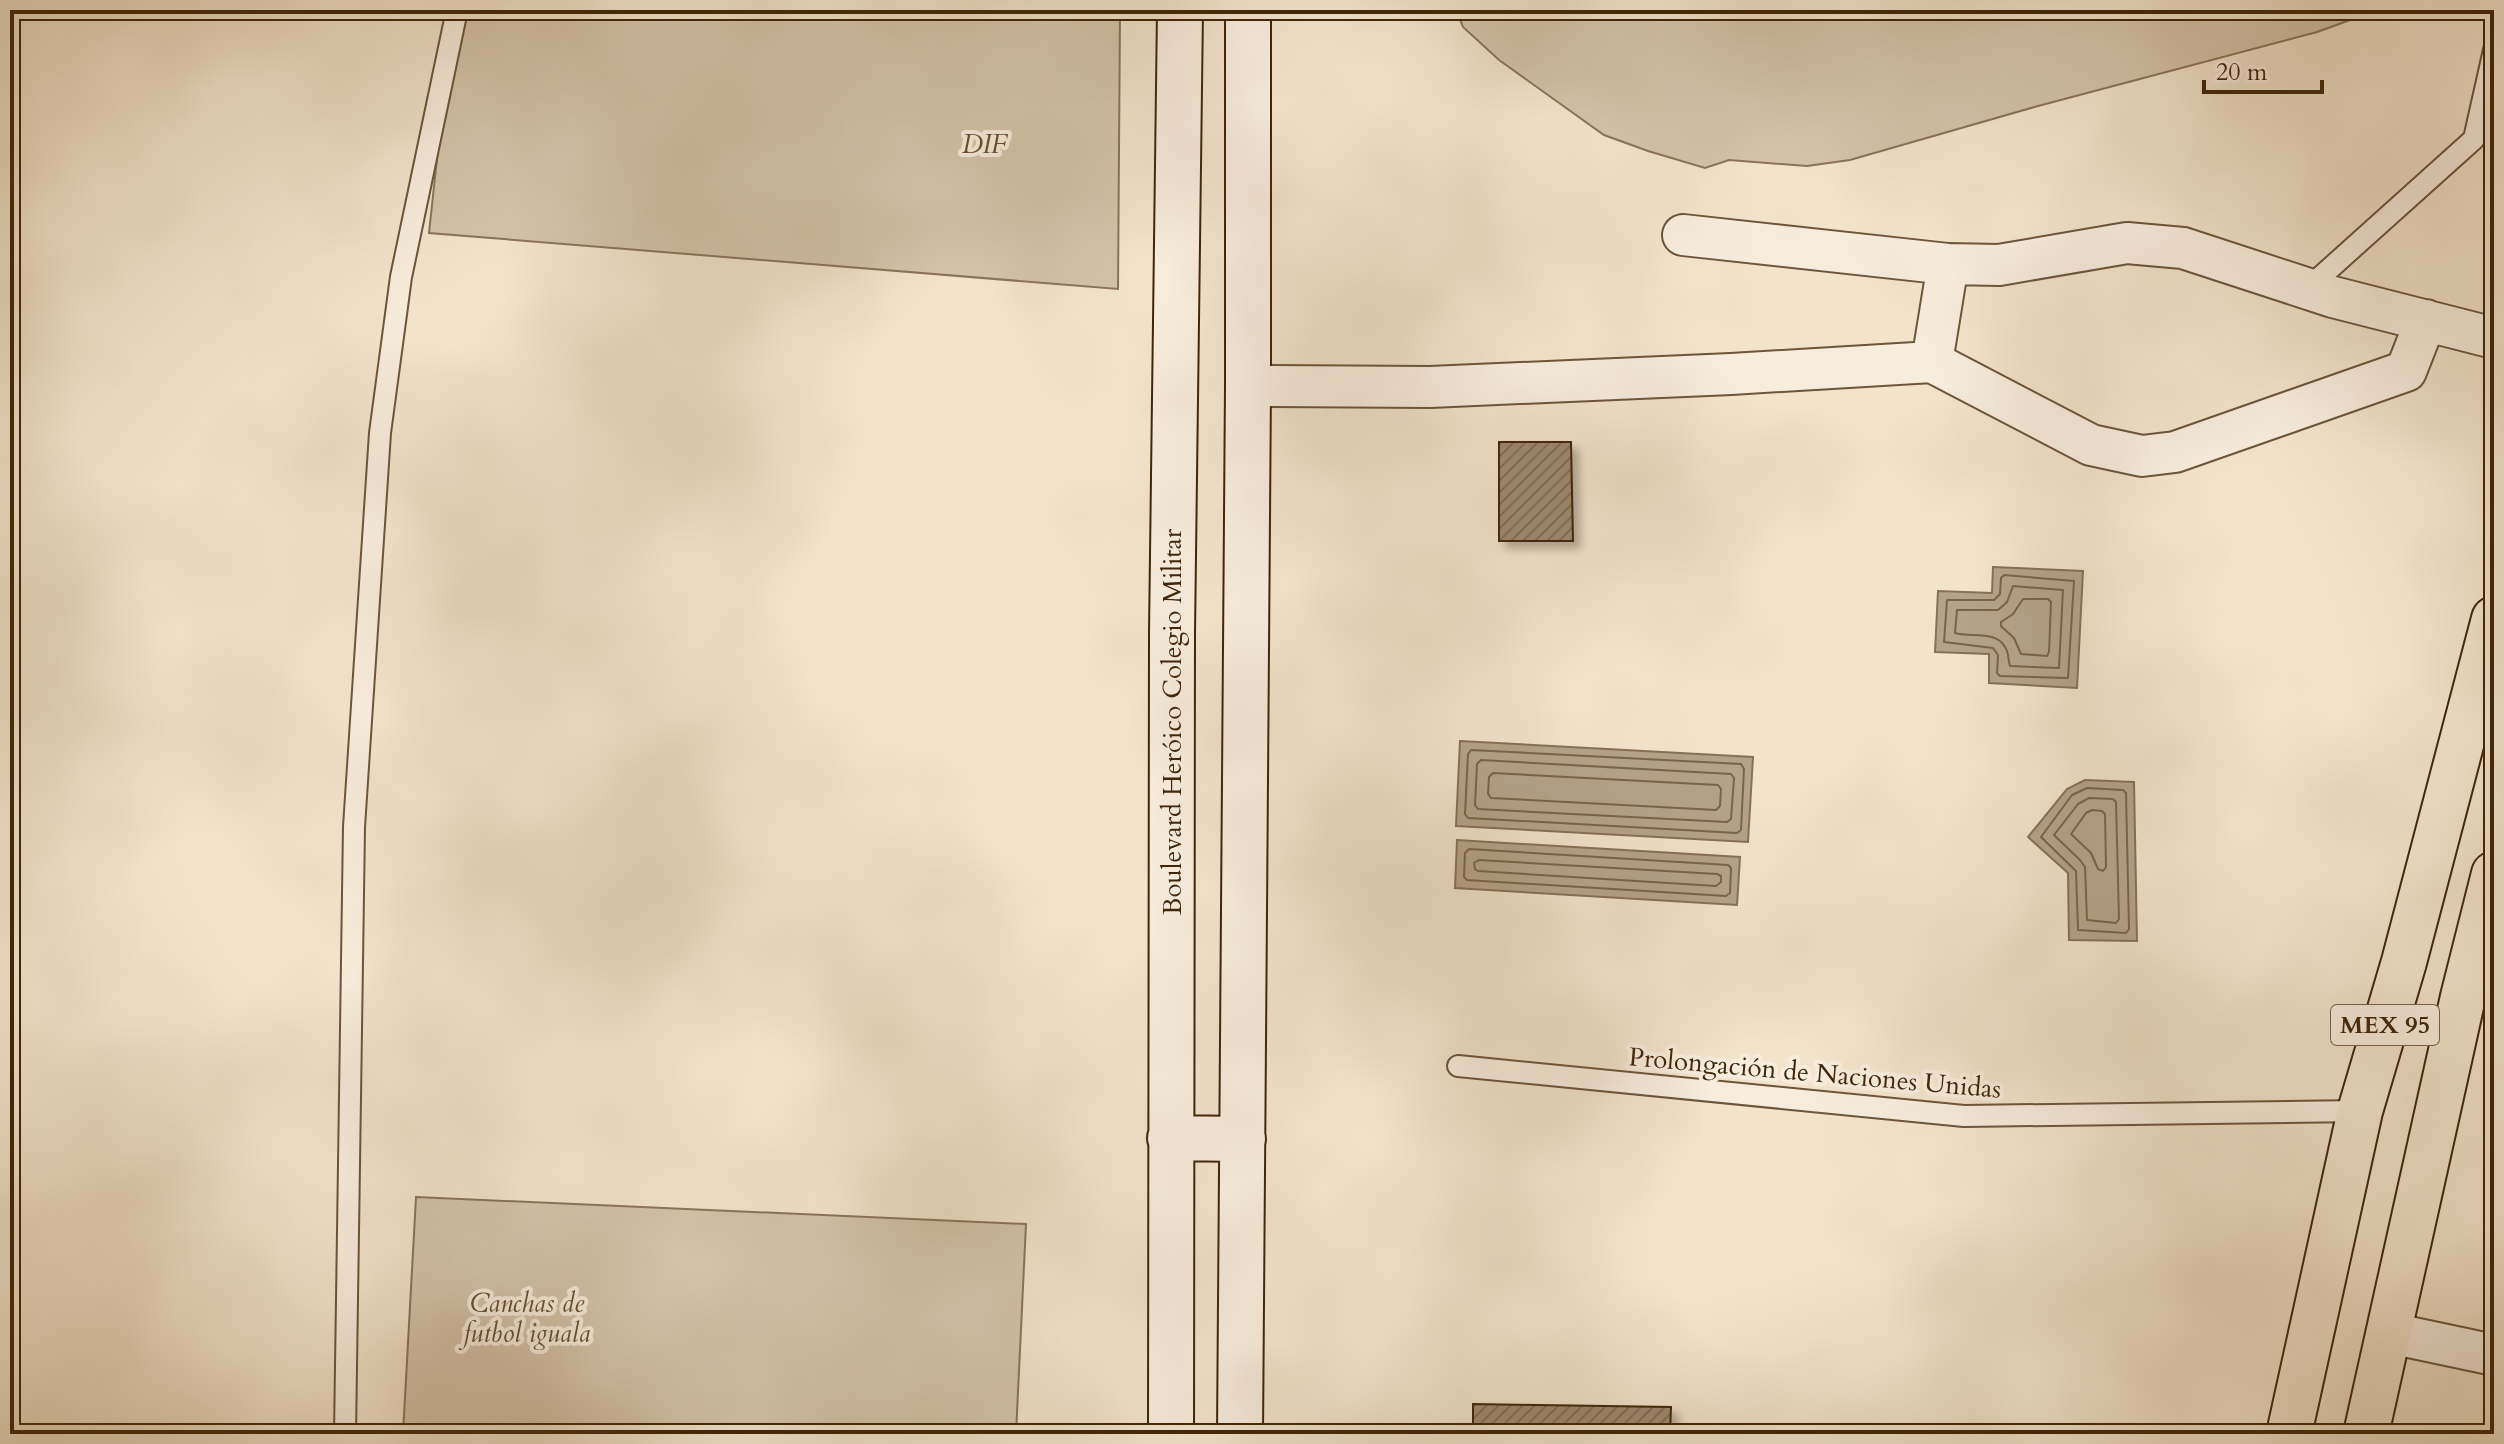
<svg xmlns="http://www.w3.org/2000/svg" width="2504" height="1444" viewBox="0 0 2504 1444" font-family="Cardo,serif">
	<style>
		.park { fill: #d4c4aa; stroke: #8a7459; stroke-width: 2 }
		.water { fill: #b5a389; stroke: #867155; stroke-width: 2 }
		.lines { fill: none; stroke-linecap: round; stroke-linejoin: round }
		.shore { stroke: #7a6448; stroke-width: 2 }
		.building { fill: url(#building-hatch); stroke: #402508; stroke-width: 2; filter: url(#shadow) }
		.lane-casing { stroke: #6c5539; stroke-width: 24 }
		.street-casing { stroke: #6c5539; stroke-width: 44 }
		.secondary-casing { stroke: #402508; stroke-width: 48 }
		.primary-casing { stroke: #402508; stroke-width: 48 }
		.lane { stroke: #f7eddd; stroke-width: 20 }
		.street { stroke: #f7eddd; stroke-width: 40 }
		.secondary { stroke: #f7eddd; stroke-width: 44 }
		.primary { stroke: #f2e4cb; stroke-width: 44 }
		.labels { text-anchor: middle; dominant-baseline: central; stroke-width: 8; stroke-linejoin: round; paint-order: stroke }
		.shield { fill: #f7eddd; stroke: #776148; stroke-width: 2 }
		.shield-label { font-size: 24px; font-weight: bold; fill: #402508 }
		.park-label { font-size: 26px; font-style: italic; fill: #654d30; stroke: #f7eddd }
		.street-label { font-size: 26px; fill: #402508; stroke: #f7eddd }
	</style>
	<defs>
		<pattern id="building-hatch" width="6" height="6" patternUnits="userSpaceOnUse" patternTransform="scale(2)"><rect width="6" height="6" fill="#9d886d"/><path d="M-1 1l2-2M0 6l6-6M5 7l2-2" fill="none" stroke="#816f58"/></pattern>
		<filter id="shadow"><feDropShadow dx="7" dy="7" stdDeviation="4" flood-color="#0004"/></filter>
	</defs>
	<rect width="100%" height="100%" fill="#f2e4cb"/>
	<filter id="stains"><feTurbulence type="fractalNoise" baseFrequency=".0025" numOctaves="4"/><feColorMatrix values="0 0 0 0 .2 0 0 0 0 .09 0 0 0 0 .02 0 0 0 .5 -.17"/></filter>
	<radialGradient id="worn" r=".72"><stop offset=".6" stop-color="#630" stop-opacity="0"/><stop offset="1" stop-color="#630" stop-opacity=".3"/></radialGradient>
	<path class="park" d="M453,10H1120L1118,289L429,233Z
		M1456,10H2373L2364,15L2317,32L2038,106L1850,160L1807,166L1729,160L1705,168L1648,151L1604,135L1499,60L1463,27Z
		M416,1197L1026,1224L1016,1434H403Z"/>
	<path class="water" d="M1993,567L2083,571L2077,688L1989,683V654L1935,652L1938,591L1992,593Z
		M1460,741L1753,757L1748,842L1456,826Z
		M2085,780L2134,782L2137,941L2069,940L2068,873L2028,837L2067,789Z
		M1457,840L1740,857L1737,905L1455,888Z"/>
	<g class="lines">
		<path class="shore" d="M2004,575L2074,581L2068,678L2000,676L1997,673L1998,655L1993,648L1944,642L1947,600H1994L2000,594L2001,578Z
			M2013,586L2063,590L2059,668L2010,666C2008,660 2009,653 2005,647C1996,630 1970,638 1955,633L1957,610H1998L2007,602Z
			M2023,599H2048L2051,602L2049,652L2047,656L2021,654L2014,638L2001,626V622L2013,614Z
			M1471,750L1741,764L1744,769L1741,830L1737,833L1468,818L1465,814L1468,754Z
			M1481,760L1731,774L1734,778L1731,819L1727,822L1478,809L1475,805L1477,764Z
			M1493,773L1718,785L1721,789L1720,806L1716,810L1491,798L1488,794L1489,777Z
			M2087,788L2123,790L2126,793L2129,929L2126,933L2078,930L2076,871L2041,837L2072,795Z
			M2089,798L2113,799L2116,802L2119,919L2116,923L2087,920L2085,867L2080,860L2054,835L2078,804Z
			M2092,810L2102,811L2105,814L2106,867L2103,871L2098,869L2091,853L2071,834L2086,813Z
			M1469,849L1728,865L1731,868L1730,893L1726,896L1467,880L1464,877L1465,853Z
			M1479,860L1717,874L1721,876V882L1716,886L1478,871L1475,869L1474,863Z"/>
	</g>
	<path class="building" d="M1499,442H1571L1573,541H1499Z
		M1473,1404L1671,1407L1670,1434H1473Z"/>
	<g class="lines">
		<g class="lane-casing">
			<path id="lane" d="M2307,289L2474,139L2494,50
				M1458,1066L1964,1116L2360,1111
				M345,1434L354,827L380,433L401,277L457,10"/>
		</g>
		<g class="street-casing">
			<path id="street" d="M1683,235L1948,264L1999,265L2127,243L2183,248L2333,297L2494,338
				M1932,362L1948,264
				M1248,386L1430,387L1731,374L1932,362L2091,445L2142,456L2175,452L2406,371L2426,320
				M2390,1333L2494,1355"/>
		</g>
		<g class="secondary-casing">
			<path id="secondary" d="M1170,1138L1243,1139
				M1171,1434L1172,633L1180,10
				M1240,1434L1248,386V10"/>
		</g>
		<g class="primary-casing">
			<path id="primary" d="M2289,1434L2360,1111L2404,962L2494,619
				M2366,1434L2463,997L2494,874"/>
		</g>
		<use href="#lane" class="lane"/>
		<use href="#street" class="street"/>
		<use href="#secondary" class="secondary"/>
		<use href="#primary" class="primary"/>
	</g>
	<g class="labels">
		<rect class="shield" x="2331" y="1005" width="108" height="40" rx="6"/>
		<g class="shield-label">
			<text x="2385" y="1025">MEX 95</text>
		</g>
		<g class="park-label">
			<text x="985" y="144">DIF</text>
			<text x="527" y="1303">Canchas de<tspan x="527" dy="30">futbol iguala</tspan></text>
		</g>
		<g class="street-label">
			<text transform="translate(1172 722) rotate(-90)">Boulevard Heróico Colegio Militar</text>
			<text transform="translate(1815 1073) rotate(5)">Prolongación de Naciones Unidas</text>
		</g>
	</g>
	<rect width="2504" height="1444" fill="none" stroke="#f2e4cb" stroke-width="40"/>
	<rect x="12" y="12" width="2480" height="1420" fill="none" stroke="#402508" stroke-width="4"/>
	<rect x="20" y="20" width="2464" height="1404" fill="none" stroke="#402508" stroke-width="2"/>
	<path d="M2204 80v12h118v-12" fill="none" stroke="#402508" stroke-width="4"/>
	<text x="2216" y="80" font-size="24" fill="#402508" stroke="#f7eddd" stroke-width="6" paint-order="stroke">20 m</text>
	<rect width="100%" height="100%" filter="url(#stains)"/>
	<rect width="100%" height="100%" fill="url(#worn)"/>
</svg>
